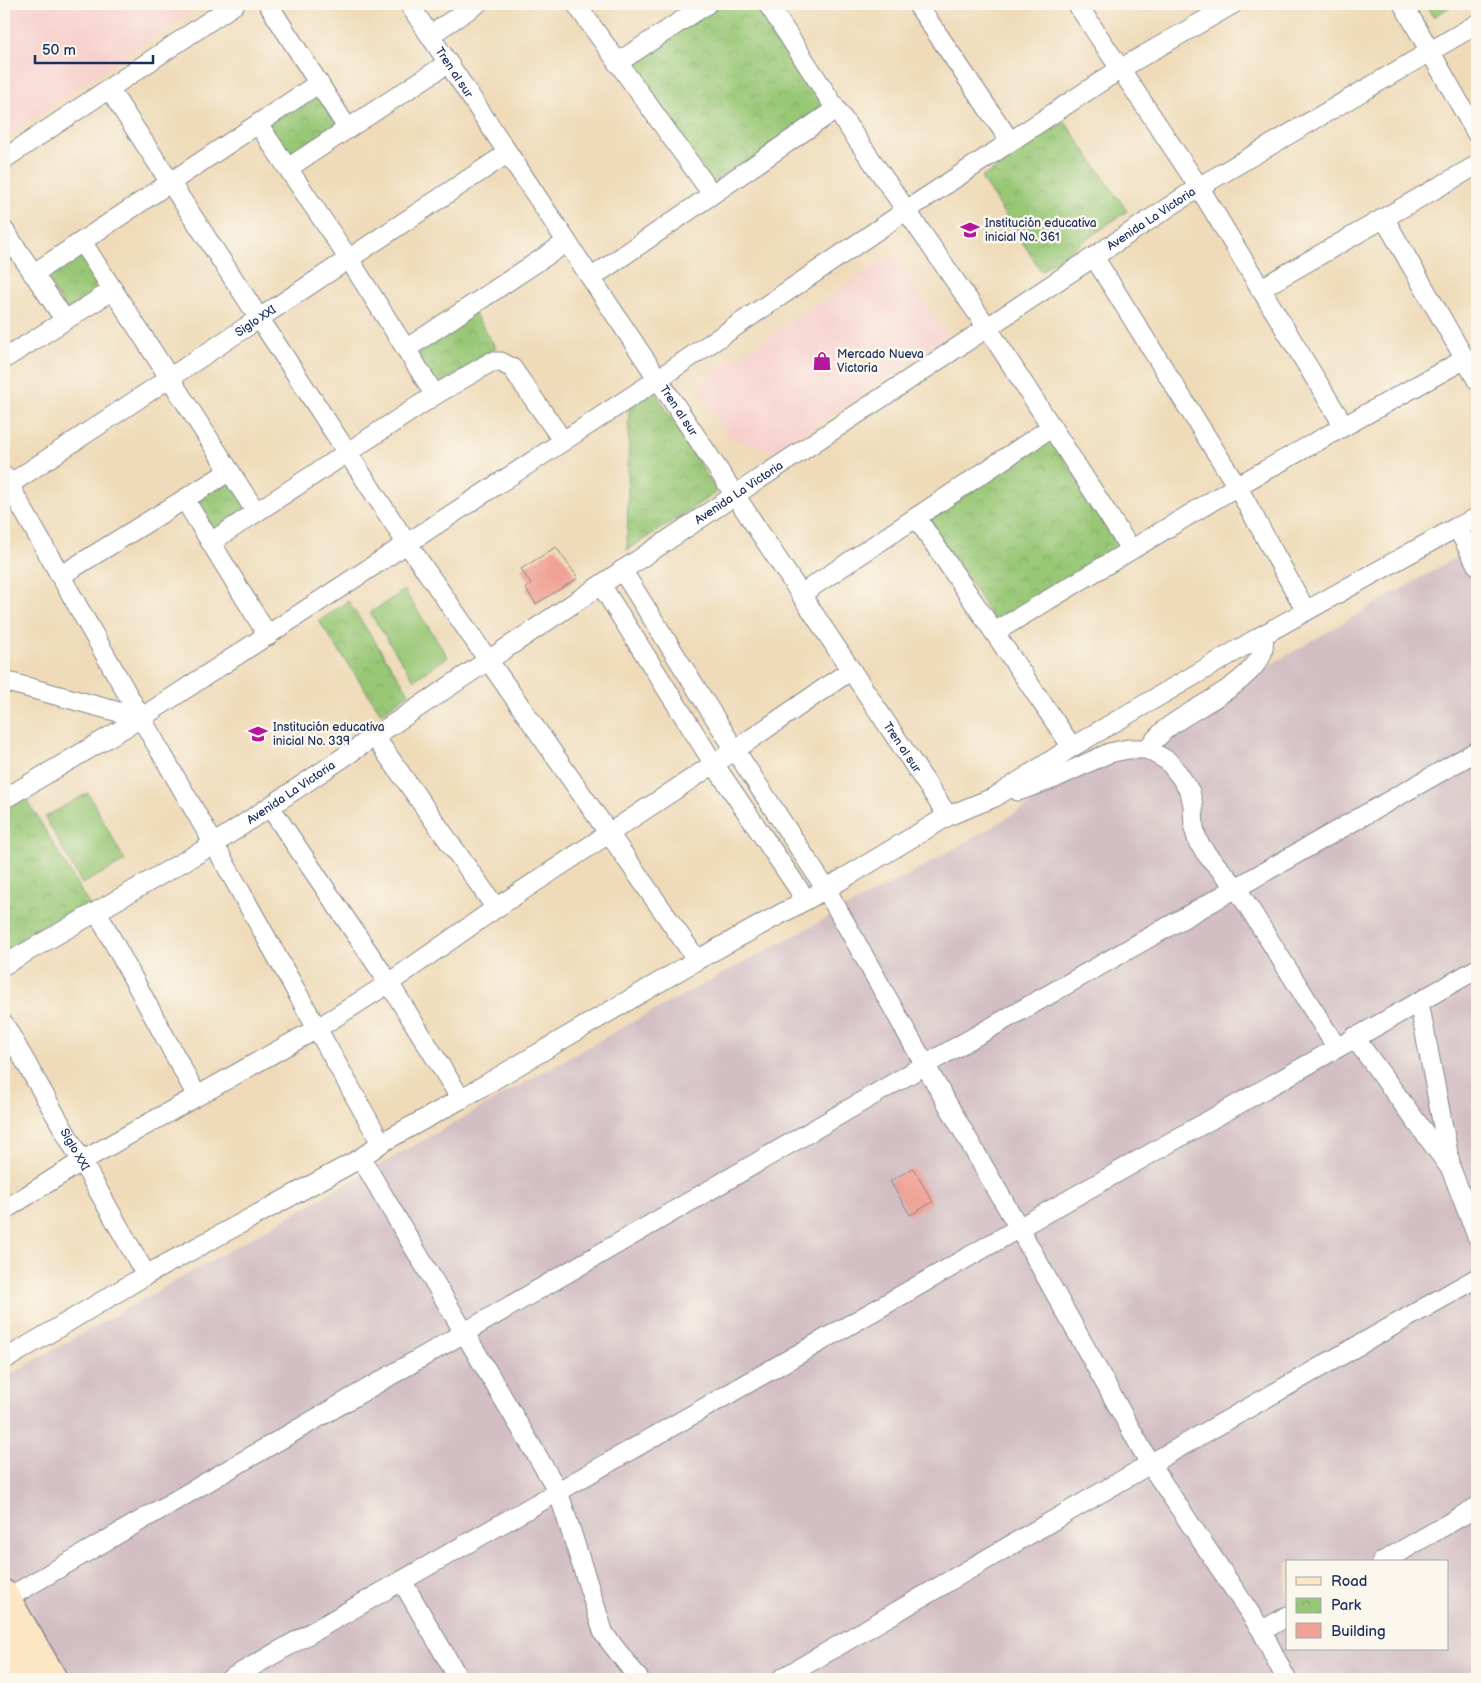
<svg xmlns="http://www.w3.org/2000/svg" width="1481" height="1683" viewBox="0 0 1481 1683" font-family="'Balsamiq Sans',sans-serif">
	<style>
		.built { fill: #f7d0cd }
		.industrial { fill: #d2bec3; fill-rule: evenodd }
		.grass { fill: #98c776; stroke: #5a7b6a }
		.park { fill: url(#park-crowns); stroke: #5a7b6a }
		.building { fill: #efa295 }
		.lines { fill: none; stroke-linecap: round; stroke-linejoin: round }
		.street-casing { stroke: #85858c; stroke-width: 21 }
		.secondary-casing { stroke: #85858c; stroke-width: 29 }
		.street { stroke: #fff; stroke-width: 19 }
		.secondary { stroke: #fce6c4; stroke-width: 26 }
		.labels { text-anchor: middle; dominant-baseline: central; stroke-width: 5; stroke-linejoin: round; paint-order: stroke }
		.street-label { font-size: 12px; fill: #1b2f5e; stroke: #fbf7ec }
		.poi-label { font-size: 12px; fill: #1b2f5e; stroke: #fbf7ec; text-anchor: start }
	</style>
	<defs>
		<pattern id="park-crowns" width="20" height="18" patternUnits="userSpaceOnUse" patternTransform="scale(1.25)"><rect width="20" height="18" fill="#98c776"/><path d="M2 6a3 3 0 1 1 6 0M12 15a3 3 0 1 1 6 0" fill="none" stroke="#82ab68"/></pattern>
	</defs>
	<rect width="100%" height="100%" fill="#fbf7ec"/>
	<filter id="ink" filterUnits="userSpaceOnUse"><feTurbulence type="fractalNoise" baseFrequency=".02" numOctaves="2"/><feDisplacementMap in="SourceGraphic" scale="10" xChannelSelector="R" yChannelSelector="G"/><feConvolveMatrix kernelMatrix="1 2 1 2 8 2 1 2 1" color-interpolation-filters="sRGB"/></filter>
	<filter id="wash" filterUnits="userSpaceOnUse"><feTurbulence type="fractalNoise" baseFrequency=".0096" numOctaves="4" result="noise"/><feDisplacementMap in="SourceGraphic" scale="20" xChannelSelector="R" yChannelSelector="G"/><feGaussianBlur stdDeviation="1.12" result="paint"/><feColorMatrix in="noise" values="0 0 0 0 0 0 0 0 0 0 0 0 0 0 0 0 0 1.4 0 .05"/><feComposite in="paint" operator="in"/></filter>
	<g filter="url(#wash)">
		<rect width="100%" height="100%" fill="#efdbb9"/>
		<path class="built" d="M4,4H203L4,138Z
			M892,254L948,337L776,451L731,439L696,385Z"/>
		<path class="industrial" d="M1477,545V1679H71L4,1565V1378L625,1026L919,869ZM1287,1562H1447V1649H1287Z"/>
		<path class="grass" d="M1425,4H1455L1433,17Z
			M404,590L448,657L414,680L370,613Z
			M88,793L125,861L82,884L45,817Z"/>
		<path class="park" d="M718,4H758L827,108L715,185L628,63Z
			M319,91L342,127L291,161L268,125Z
			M1065,122L1127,211L1041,271L981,178Z
			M83,250L105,287L67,311L44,275Z
			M473,311L496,348L436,387L412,351Z
			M654,390L717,492L627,550L629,408Z
			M1051,440L1123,549L997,624L929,520Z
			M228,477L251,511L215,535L192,501Z
			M348,601L409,693L381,713L319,621Z
			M25,796L91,908L4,957V808Z"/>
		<g id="blocks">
			<path class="building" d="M556,547L578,578L536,604L526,589L531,584L521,569Z
				M913,1168L933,1202L910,1215L890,1181Z"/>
		</g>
	</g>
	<g filter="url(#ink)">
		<use href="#blocks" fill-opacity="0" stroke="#85858c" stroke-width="1"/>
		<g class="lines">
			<g class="street-casing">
				<g id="street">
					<path d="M268,4L348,129"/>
					<path id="s1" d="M409,4L948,816"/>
					<path d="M576,4L712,194"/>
					<path d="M768,4L836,109L987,327L1131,550"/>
					<path d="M917,4L1010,141"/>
					<path d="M1077,4L1199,187L1344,426"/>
					<path d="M1403,4L1477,134"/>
					<path d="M430,35L477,4"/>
					<path d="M617,63L707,4"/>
					<path d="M109,89L406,542L697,960"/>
					<path d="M258,124L349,259L435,395"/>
					<path d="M4,159L235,4"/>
					<path d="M288,168L448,63"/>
					<path d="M1384,218L1477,380"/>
					<path d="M4,230L65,320"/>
					<path d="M82,242L256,512"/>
					<path d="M1094,257L1237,486L1306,611"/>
					<path d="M33,274L319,83"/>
					<path d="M591,278L836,109"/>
					<path d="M1260,289L1477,165"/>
					<path d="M406,349L567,242"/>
					<path d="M4,359L113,290"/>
					<path d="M4,476L141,718L214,844L381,1143"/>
					<path id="s2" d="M4,488L508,153"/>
					<path d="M185,500L268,636"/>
					<path d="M916,517L1072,747"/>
					<path d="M1457,527L1477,565"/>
					<path d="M211,542L435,395L491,362H501L512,368L563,441"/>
					<path d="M622,570L735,750L826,889L925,1065L1019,1228L1150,1464L1262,1631L1286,1679"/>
					<path d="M60,576L230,471"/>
					<path d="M601,585L714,764L806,900"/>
					<path d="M801,594L1052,427"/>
					<path d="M995,632L1237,486L1465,359"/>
					<path d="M4,681L141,718"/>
					<path d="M374,736L496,908"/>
					<path d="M1147,749C1154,741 1162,731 1171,725C1199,705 1241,688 1260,658C1264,651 1264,643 1263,635"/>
					<path d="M1018,791L1055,778L1109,753L1128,749H1147L1168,761L1180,776L1190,792L1193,805L1194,828L1198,842L1208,856L1236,887L1337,1048"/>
					<path d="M4,799L141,718L658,379L907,210L1120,69L1233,4"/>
					<path d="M270,807L389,983L461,1099"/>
					<path d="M97,912L197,1096"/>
					<path id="s3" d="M4,965L214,844L735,495L1199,187L1477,24"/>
					<path d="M1419,1002L1450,1163"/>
					<path id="s4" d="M4,1024L146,1275"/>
					<path d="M1354,1037L1451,1169L1477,1236"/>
					<path d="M361,1158L558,1491L604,1634L639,1679"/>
					<path d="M4,1210L82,1161L318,1028L389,983L496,908L735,750L851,670"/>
					<path d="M4,1360L146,1275L361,1158L381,1143L461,1099L697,960L826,889L948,816L995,797L1072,747L1263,635L1457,527L1477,518"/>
					<path d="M1382,1562L1477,1507"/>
					<path d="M402,1581L459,1679"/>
					<path d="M4,1600L925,1065L1477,751"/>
					<path d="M1262,1631L1287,1616"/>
					<path d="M230,1679L1019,1228L1477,969"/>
					<path d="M781,1679L1150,1464L1477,1278"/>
				</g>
			</g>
			<g class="secondary-casing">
				<path id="secondary" d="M4,1593L54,1679
					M4,1640L26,1679"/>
			</g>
			<use href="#street" class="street"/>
			<use href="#secondary" class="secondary"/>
		</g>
	</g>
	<defs>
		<g id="school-bare" transform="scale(1.5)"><path d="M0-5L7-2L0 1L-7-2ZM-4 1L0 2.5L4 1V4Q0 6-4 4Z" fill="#b5179e" stroke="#fbf7ec" stroke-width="2.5" paint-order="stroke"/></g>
		<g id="shop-bare" transform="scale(1.5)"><path d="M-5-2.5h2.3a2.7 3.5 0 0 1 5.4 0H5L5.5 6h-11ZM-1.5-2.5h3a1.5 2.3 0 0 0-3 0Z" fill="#b5179e" stroke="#fbf7ec" stroke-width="2.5" paint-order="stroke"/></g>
	</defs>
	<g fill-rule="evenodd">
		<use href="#school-bare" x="970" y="230"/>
		<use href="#shop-bare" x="822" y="361"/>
		<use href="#school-bare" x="258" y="734"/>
	</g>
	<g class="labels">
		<g class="street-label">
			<text stroke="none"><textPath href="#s1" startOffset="82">Tren al sur</textPath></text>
			<text stroke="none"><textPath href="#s3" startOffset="1369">Avenida La Victoria</textPath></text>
			<text stroke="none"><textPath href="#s2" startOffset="302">Siglo XXI</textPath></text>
			<text stroke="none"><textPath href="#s1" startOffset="488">Tren al sur</textPath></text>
			<text stroke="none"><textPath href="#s3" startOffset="874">Avenida La Victoria</textPath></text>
			<text stroke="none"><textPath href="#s1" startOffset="892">Tren al sur</textPath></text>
			<text stroke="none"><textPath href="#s3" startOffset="335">Avenida La Victoria</textPath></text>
			<text stroke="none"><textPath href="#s4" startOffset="144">Siglo XXI</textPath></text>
		</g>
		<g class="poi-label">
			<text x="985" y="223">Institución educativa<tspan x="985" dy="14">inicial No. 361</tspan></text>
			<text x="837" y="354">Mercado Nueva<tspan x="837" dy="14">Victoria</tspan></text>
			<text x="273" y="727">Institución educativa<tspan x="273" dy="14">inicial No. 339</tspan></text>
		</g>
	</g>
	<rect width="1481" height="1683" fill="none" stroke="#fbf7ec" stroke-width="20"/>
	<rect x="1286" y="1560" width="162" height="90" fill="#fbf7ec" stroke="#a1a7b3"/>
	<rect x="1296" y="1577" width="25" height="8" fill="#fce6c4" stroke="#a1a7b3"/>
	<text x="1331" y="1586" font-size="15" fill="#1b2f5e">Road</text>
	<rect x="1296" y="1598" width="25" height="15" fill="url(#park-crowns)" stroke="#a1a7b3"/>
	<text x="1331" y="1610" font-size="15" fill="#1b2f5e">Park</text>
	<rect x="1296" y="1623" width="25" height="15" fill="#efa295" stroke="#a1a7b3"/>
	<text x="1331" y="1636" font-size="15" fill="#1b2f5e">Building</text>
	<path d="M35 55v8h118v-8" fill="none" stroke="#1b2f5e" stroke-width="2.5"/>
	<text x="42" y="55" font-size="15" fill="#1b2f5e" stroke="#fbf7ec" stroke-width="4" paint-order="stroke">50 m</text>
</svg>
